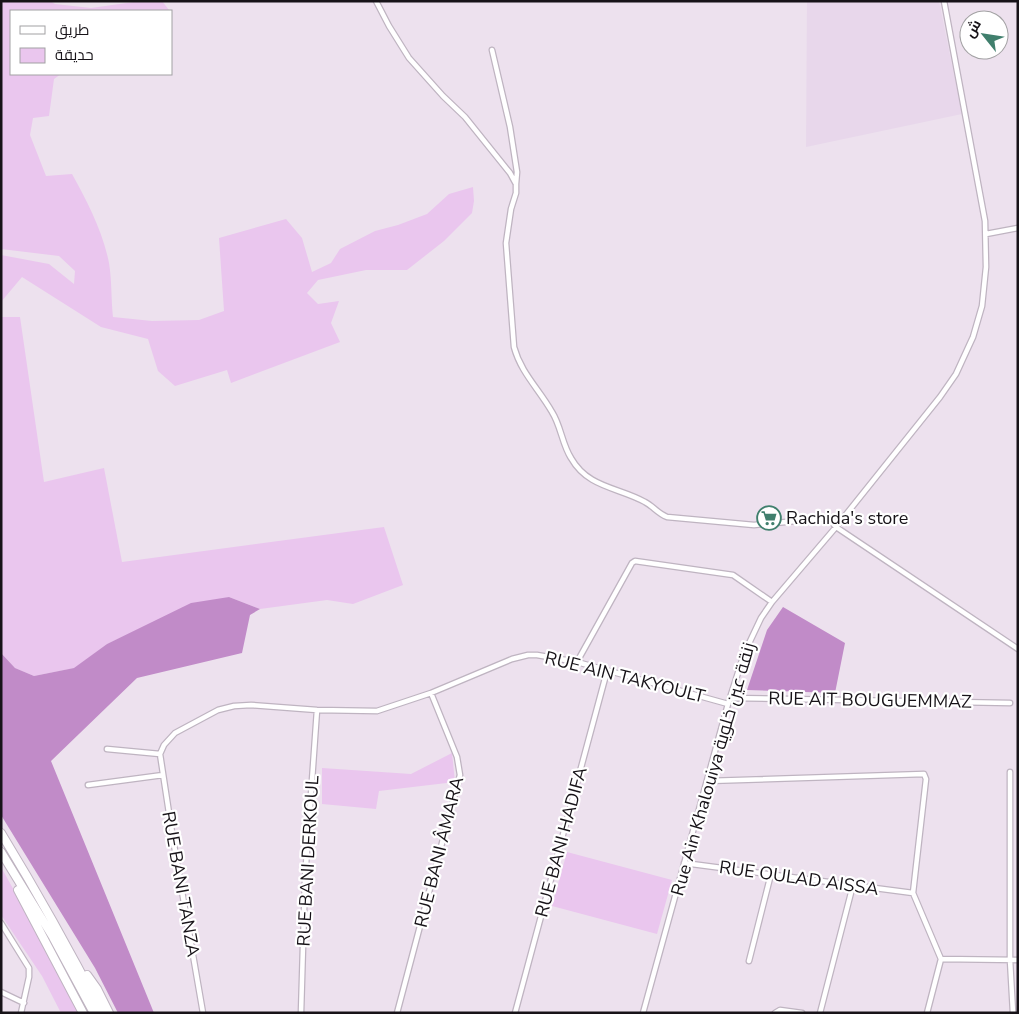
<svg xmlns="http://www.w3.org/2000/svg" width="1019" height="1014" viewBox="0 0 1019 1014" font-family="'Nunito Sans',Cairo,sans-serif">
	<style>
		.built { fill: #e8d7eb }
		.green { fill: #eac6ee }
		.forest { fill: #c18bc8 }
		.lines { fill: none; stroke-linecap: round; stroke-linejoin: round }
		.minor-casing { stroke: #bfb4c1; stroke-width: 7 }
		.trunk-casing { stroke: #bfb4c1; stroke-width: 10 }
		.minor { stroke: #fff; stroke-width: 4.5 }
		.trunk { stroke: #fff; stroke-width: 8 }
		.labels { text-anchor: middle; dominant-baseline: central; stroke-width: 4.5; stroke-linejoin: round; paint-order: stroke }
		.poi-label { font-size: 18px; fill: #171318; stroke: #fff; text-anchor: start }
		.street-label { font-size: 18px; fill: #171318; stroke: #fff }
	</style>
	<rect width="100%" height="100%" fill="#ede1ee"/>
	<path class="built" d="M807,1H939L962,114L806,147Z"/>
	<path class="green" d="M1,1H50L55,4L91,8L141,1H162L169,10L11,11V74H61L54,79L49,116L33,118L30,135L46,176L72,174C87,201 103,232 109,263C112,281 111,299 113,317L152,321L199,320L224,311L219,238L286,219L302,238L312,272L331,263L340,249L375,231L398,225L427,214L449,194L473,187L474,201L472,213L444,241L407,270H366L318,280L307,293L318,304L339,301L331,323L340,342L231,383L227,370L175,386L158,371L148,339L101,327L22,277L1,302V255L49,264L74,284L75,271L59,256L1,249Z
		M1,317H20L44,482L104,468L122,562L384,527L403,585L353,604L327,600L260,609L229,597L148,625L107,644L75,668L34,676L15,668L1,653Z
		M452,753L455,782L379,791L376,809L322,804V768L411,774Z
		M567,852L672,880L657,934L552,906Z
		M1,867L56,966L78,1013H61L42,976L1,915Z"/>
	<path class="forest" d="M229,597L260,609L250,615L242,653L137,678L51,761L154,1013H118L95,968L1,815V653L15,668L34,676L74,668L107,644L191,603Z
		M783,607L845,643L835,693L747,690L767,630Z"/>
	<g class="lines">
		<g class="minor-casing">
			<path id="minor" d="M376,1L389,26L409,58L443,96L465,117L510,173L516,184V193L511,209L506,243L514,347C521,373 539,389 552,412C561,426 562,444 571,458C588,488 618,487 645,502C653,506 657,513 667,517L754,525L828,518L836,527L1018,649
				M492,50L510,127L517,172L516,184
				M986,234L1018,228
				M577,662L632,563L635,561L733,575L772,602
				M730,698L1010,703
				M107,749L160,754
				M1010,772V960L1013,1013
				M707,781L924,774L926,779L913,893L941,959
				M88,785L163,775
				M684,863L913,893
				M1,923L29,968V977L21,1013
				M941,959L1018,960
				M749,961L771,874
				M1,992L24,1003
				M203,1013L173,839L160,754L164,745L175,733L218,710L234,706L251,705L317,710L377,711L431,693L512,659L528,655H537L577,662L728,704
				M301,1013L305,879L317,710
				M397,1013L460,775L457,757L431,693
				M515,1013L607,671
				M643,1013L728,704L744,654L761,618L772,602L836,527L940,397L956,374L973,337L982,306L986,267L985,221L944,1
				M775,1013L780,1010L802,1013
				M820,1013L853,885
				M927,1013L941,959"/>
		</g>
		<g class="trunk-casing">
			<path id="trunk" d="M1,833C37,892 70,951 102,1013
				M1,852L53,937L94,1013
				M18,890L83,1013
				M87,975L97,989L109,1013"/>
		</g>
		<use href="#minor" class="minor"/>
		<use href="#trunk" class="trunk"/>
	</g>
	<defs>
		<g id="supermarket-ring" transform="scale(1.25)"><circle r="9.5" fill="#fff" stroke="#407f6d" stroke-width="1.5"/><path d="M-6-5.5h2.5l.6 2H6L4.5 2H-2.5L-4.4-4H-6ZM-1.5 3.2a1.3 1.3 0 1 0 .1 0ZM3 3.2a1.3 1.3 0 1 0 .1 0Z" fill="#407f6d"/></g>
	</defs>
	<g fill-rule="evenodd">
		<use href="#supermarket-ring" x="769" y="518"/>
	</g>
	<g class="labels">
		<g class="poi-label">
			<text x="786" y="518">Rachida's store</text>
		</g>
		<g class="street-label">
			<text transform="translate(625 677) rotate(14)">RUE AIN TAKYOULT</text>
			<text transform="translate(870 700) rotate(1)">RUE AIT BOUGUEMMAZ</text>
			<text transform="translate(713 769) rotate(-74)">Rue Ain Khalouiya زنقة عين خلوية</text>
			<text transform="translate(561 842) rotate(-75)">RUE BANI HADIFA</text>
			<text transform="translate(439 852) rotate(-76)">RUE BANI ÂMARA</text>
			<text transform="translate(308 861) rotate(-87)">RUE BANI DERKOUL</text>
			<text transform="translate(799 878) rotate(8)">RUE OULAD AISSA</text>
			<text transform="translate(181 884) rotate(80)">RUE BANI TANZA</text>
		</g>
	</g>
	<rect width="1019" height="1014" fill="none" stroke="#171318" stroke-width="5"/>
	<rect x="10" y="10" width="162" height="65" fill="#ffffff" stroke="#a2a1a3"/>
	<rect x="20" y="26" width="25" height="8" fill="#ffffff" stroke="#a2a1a3"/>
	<text x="55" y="35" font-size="15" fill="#171318">طريق</text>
	<rect x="20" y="48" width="25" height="15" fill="#eac6ee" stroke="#a2a1a3"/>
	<text x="55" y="60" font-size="15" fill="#171318">حديقة</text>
	<g transform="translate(984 35) rotate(300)"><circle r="24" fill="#ffffff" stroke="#a2a1a3"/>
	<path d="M0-4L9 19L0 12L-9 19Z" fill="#407f6d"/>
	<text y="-8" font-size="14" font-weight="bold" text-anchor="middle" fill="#171318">ش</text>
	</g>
</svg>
